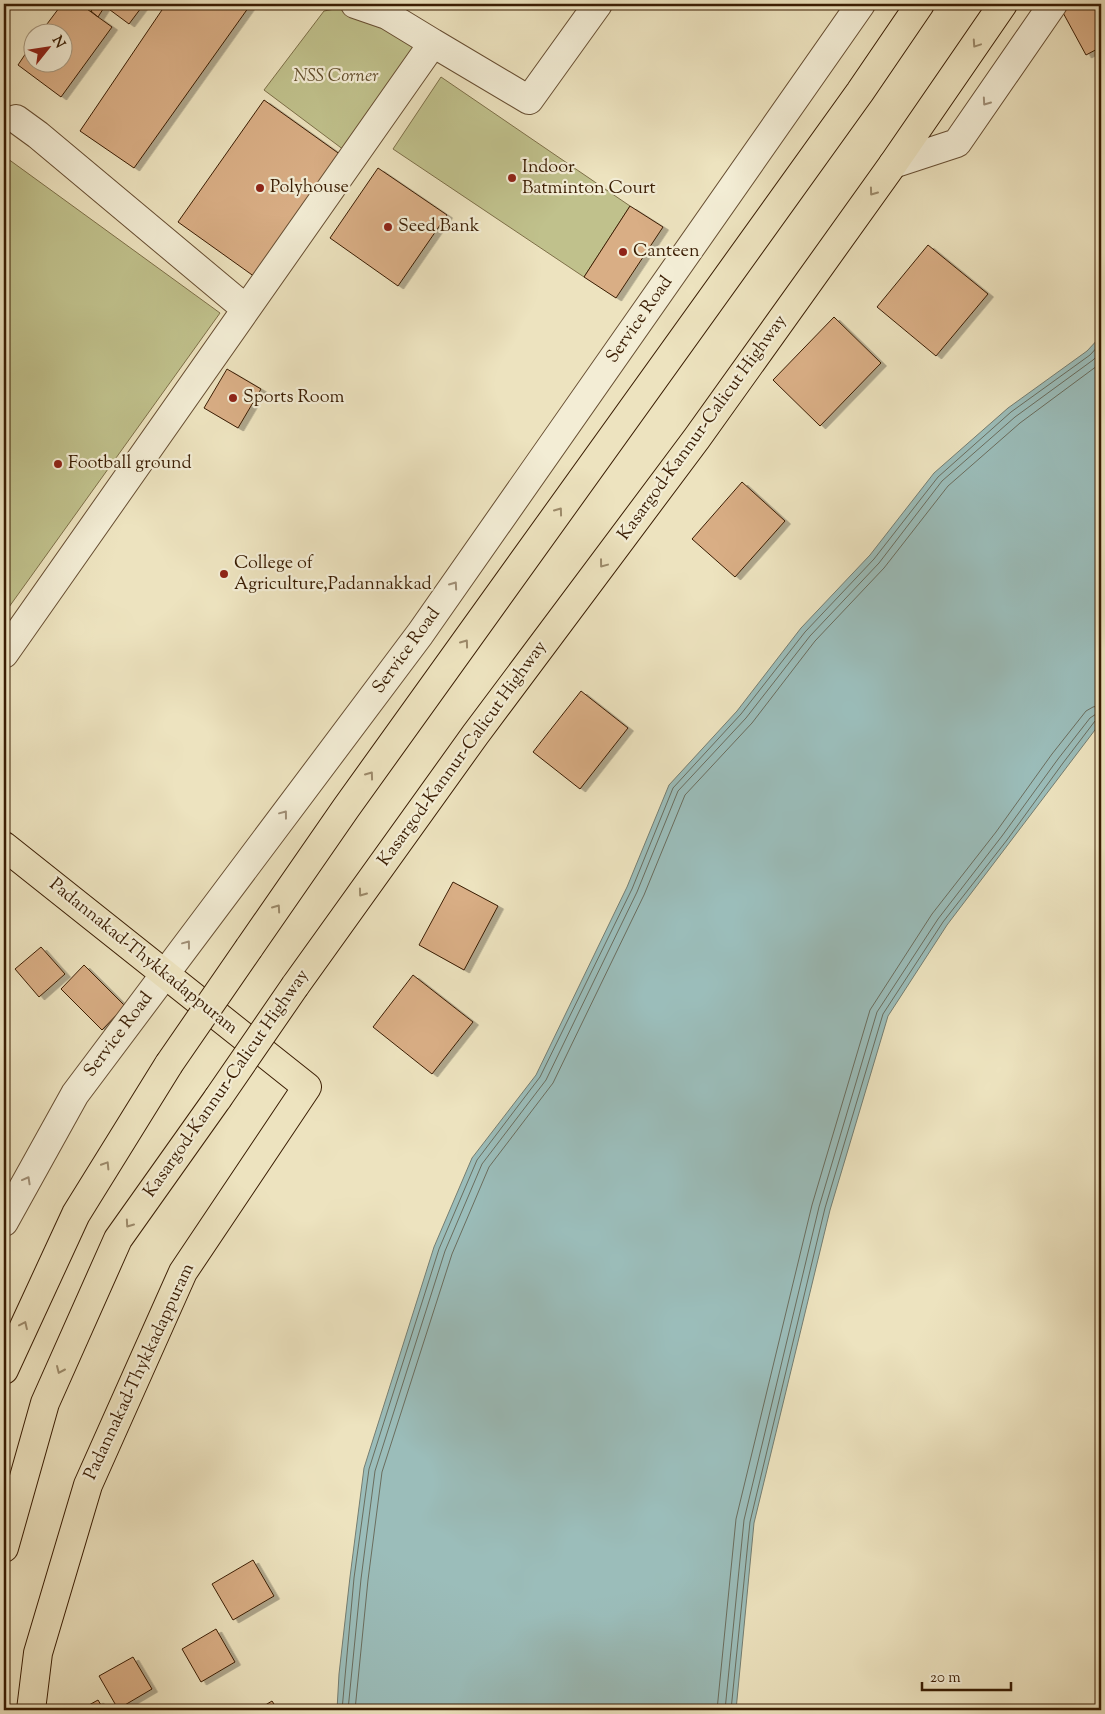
<svg xmlns="http://www.w3.org/2000/svg" width="1105" height="1714" viewBox="0 0 1105 1714" font-family="'Sorts Mill Goudy',serif">
	<style>
		.green { fill: #c0c18c; stroke: #7d6f48 }
		.water { fill: #9bbdba; stroke: #747d71 }
		.lines { fill: none; stroke-linecap: round; stroke-linejoin: round }
		.shore { stroke: #6a6d5e; stroke-width: 1 }
		.building { fill: #d9ae85; stroke: #3a1d03; filter: url(#shadow) }
		.minor-casing { stroke: #674e32; stroke-width: 30 }
		.major-casing { stroke: #3a1d03; stroke-width: 30 }
		.highway-casing { stroke: #3a1d03; stroke-width: 30 }
		.minor { stroke: #f3edd5; stroke-width: 28 }
		.major { stroke: #ede3bf; stroke-width: 28 }
		.highway { stroke: #ede3bf; stroke-width: 28 }
		.highway-bridge-casing { stroke: #3a1d03; stroke-width: 30; stroke-linecap: butt }
		.highway-bridge { stroke: #ede3bf; stroke-width: 28 }
		.oneway { stroke: #9c8a6a }
		.oneway2 { stroke: #a08f76 }
		.poi-dot { fill: #8f2418; stroke: #f3edd5; stroke-width: 2 }
		.labels { text-anchor: middle; dominant-baseline: central; stroke-width: 4.5; stroke-linejoin: round; paint-order: stroke }
		.park-label { font-size: 18px; font-style: italic; fill: #624e2c; stroke: #f3edd5 }
		.poi-label { font-size: 18px; fill: #3a1d03; stroke: #f3edd5; text-anchor: start }
		.street-label { font-size: 18px; fill: #3a1d03; stroke: #f3edd5 }
	</style>
	<defs>
		<filter id="shadow"><feDropShadow dx="5.5" dy="3" stdDeviation="0" flood-color="#0004"/></filter>
	</defs>
	<rect width="100%" height="100%" fill="#ede3bf"/>
	<filter id="stains"><feTurbulence type="fractalNoise" baseFrequency=".004" numOctaves="4"/><feColorMatrix values="0 0 0 0 .2 0 0 0 0 .09 0 0 0 0 .02 0 0 0 .5 -.17"/></filter>
	<radialGradient id="worn" r=".72"><stop offset=".6" stop-color="#630" stop-opacity="0"/><stop offset="1" stop-color="#630" stop-opacity=".3"/></radialGradient>
	<path class="green" d="M345,7L420,46L344,150L264,90L324,11Z
		M441,77L630,206L584,277L393,149Z
		M4,156L220,313L4,614Z"/>
	<path class="water" d="M1101,336V722L947,925L888,1016L830,1210L754,1523L736,1710H337L339,1674L350,1577L364,1468L434,1247L472,1158L536,1075L627,887L669,785L737,711L801,628L870,555L934,473L1008,408L1087,351Z"/>
	<g class="lines">
		<path class="shore" d="M342,1710L354,1578L369,1469L439,1249L477,1160L540,1077L632,889L673,788L741,714L805,632L874,559L938,477L1011,412L1090,355L1101,343
			M348,1710L361,1579L375,1471L445,1251L482,1164L546,1080L637,892L678,791L746,718L810,636L879,563L942,481L1015,417L1093,360L1101,352
			M355,1710L368,1580L382,1472L452,1254L489,1167L553,1083L644,895L685,795L752,723L815,641L884,568L948,486L1020,423L1101,363
			M717,1710L736,1519L812,1205L870,1010L932,914L996,832L1052,754L1086,711L1093,707L1101,705
			M725,1710L744,1520L819,1207L877,1012L938,919L1002,836L1058,759L1090,718L1096,714L1101,713
			M731,1710L750,1522L825,1208L883,1014L943,922L1007,840L1063,763L1095,721L1101,719"/>
	</g>
	<path class="building" d="M62,4H80L112,27L61,97L18,65L32,44V62H62V32H41Z
		M96,4H102L105,6L98,17L91,11Z
		M102,4H144L129,24Z
		M166,4H251L134,168L80,131Z
		M1070,4H1101V47L1086,55L1061,9Z
		M264,100L341,155L255,277L178,222Z
		M378,168L447,215L398,286L330,238Z
		M630,206L663,227L616,298L584,277Z
		M928,245L988,294L936,356L877,307Z
		M834,317L881,363L820,426L773,380Z
		M227,369L261,389L238,428L204,408Z
		M742,482L785,521L735,577L692,539Z
		M581,691L628,728L580,789L533,752Z
		M453,882L498,906L464,970L419,945Z
		M41,947L65,974L39,997L15,969Z
		M84,965L125,1006L102,1030L61,989Z
		M413,975L473,1022L432,1074L373,1027Z
		M253,1560L274,1596L233,1620L212,1584Z
		M216,1629L235,1662L201,1682L182,1649Z
		M133,1657L152,1689L118,1709L99,1676Z
		M98,1700L104,1710H80Z
		M272,1701L278,1710H257Z"/>
	<g class="lines">
		<g class="minor-casing">
			<path id="minor" d="M355,4L387,15L433,43
				M16,119L38,135L246,309
				M893,164L957,143L1053,4
				M4,654L433,43L529,100L598,4
				M4,1222L75,1094L420,634L861,4"/>
		</g>
		<g class="major-casing">
			<path id="major" d="M4,846L307,1087L183,1272L88,1485L38,1653L31,1710"/>
		</g>
		<g class="highway-casing">
			<path id="highway" d="M249,948L346,808L860,92L920,4
				M295,986L475,735L697,438L893,164L1003,4
				M4,1370L76,1214L169,1064
				M4,1548L45,1403L118,1239L218,1098"/>
		</g>
		<use href="#minor" class="minor"/>
		<use href="#major" class="major"/>
		<use href="#highway" class="highway"/>
		<g class="highway-bridge-casing">
			<path id="highway-bridge" d="M169,1064L249,948
				M218,1098L295,986"/>
		</g>
		<use href="#highway-bridge" class="highway-bridge"/>
	</g>
	<defs><path id="oneway-chevron" d="M-2-3.5L2.5 0L-2 3.5" fill="none" stroke-width="1.6" stroke-linecap="round" stroke-linejoin="round" transform="scale(1.25)"/></defs>
	<g class="oneway">
		<use href="#oneway-chevron" transform="translate(976 44) rotate(124)"/>
		<use href="#oneway-chevron" transform="translate(873 192) rotate(126)"/>
		<use href="#oneway-chevron" transform="translate(559 511) rotate(-54)"/>
		<use href="#oneway-chevron" transform="translate(603 564) rotate(127)"/>
		<use href="#oneway-chevron" transform="translate(465 643) rotate(-54)"/>
		<use href="#oneway-chevron" transform="translate(370 775) rotate(-54)"/>
		<use href="#oneway-chevron" transform="translate(362 893) rotate(126)"/>
		<use href="#oneway-chevron" transform="translate(277 908) rotate(-55)"/>
		<use href="#oneway-chevron" transform="translate(106 1165) rotate(-58)"/>
		<use href="#oneway-chevron" transform="translate(129 1224) rotate(125)"/>
		<use href="#oneway-chevron" transform="translate(24 1325) rotate(-65)"/>
		<use href="#oneway-chevron" transform="translate(60 1370) rotate(114)"/>
	</g>
	<g class="oneway2">
		<use href="#oneway-chevron" transform="translate(986 102) rotate(125)"/>
		<use href="#oneway-chevron" transform="translate(454 585) rotate(-55)"/>
		<use href="#oneway-chevron" transform="translate(284 814) rotate(-53)"/>
		<use href="#oneway-chevron" transform="translate(187 944) rotate(-53)"/>
		<use href="#oneway-chevron" transform="translate(27 1180) rotate(-61)"/>
	</g>
	<g class="poi-dot">
		<circle cx="512" cy="178" r="5"/>
		<circle cx="260" cy="188" r="5"/>
		<circle cx="388" cy="227" r="5"/>
		<circle cx="623" cy="252" r="5"/>
		<circle cx="233" cy="398" r="5"/>
		<circle cx="58" cy="464" r="5"/>
		<circle cx="224" cy="574" r="5"/>
	</g>
	<g class="labels">
		<g class="park-label">
			<text x="336" y="77">NSS Corner</text>
		</g>
		<g class="poi-label">
			<text x="522" y="168">Indoor<tspan x="522" dy="21">Batminton Court</tspan></text>
			<text x="270" y="188">Polyhouse</text>
			<text x="398" y="227">Seed Bank</text>
			<text x="633" y="252">Canteen</text>
			<text x="243" y="398">Sports Room</text>
			<text x="68" y="464">Football ground</text>
			<text x="234" y="564">College of<tspan x="234" dy="21">Agriculture,Padannakkad</tspan></text>
		</g>
		<g class="street-label">
			<text transform="translate(640 320) rotate(-55)">Service Road</text>
			<text transform="translate(703 428) rotate(-54)">Kasargod-Kannur-Calicut Highway</text>
			<text transform="translate(407 651) rotate(-54)">Service Road</text>
			<text transform="translate(463 754) rotate(-54)">Kasargod-Kannur-Calicut Highway</text>
			<text transform="translate(143 957) rotate(39)">Padannakad-Thykkadappuram</text>
			<text transform="translate(119 1035) rotate(-53)">Service Road</text>
			<text transform="translate(227 1084) rotate(-55)">Kasargod-Kannur-Calicut Highway</text>
			<text transform="translate(140 1372) rotate(-65)">Padannakad-Thykkadappuram</text>
		</g>
	</g>
	<rect width="1105" height="1714" fill="none" stroke="#ede3bf" stroke-width="20"/>
	<rect x="5" y="5" width="1095" height="1704" fill="none" stroke="#3a1d03" stroke-width="2.5"/>
	<rect x="10" y="10" width="1085" height="1694" fill="none" stroke="#3a1d03"/>
	<g transform="translate(48 48) rotate(60)"><circle r="24" fill="#f3edd5" stroke="#a99a81"/>
	<path d="M0-4L9 19L0 12L-9 19Z" fill="#8f2418"/>
	<text y="-8" font-size="14" font-weight="bold" text-anchor="middle" fill="#3a1d03">N</text>
	</g>
	<path d="M922 1682v8h89v-8" fill="none" stroke="#3a1d03" stroke-width="2.5"/>
	<text x="930" y="1682" font-size="15" fill="#3a1d03" stroke="#f3edd5" stroke-width="4" paint-order="stroke">20 m</text>
	<rect width="100%" height="100%" filter="url(#stains)"/>
	<rect width="100%" height="100%" fill="url(#worn)"/>
</svg>
